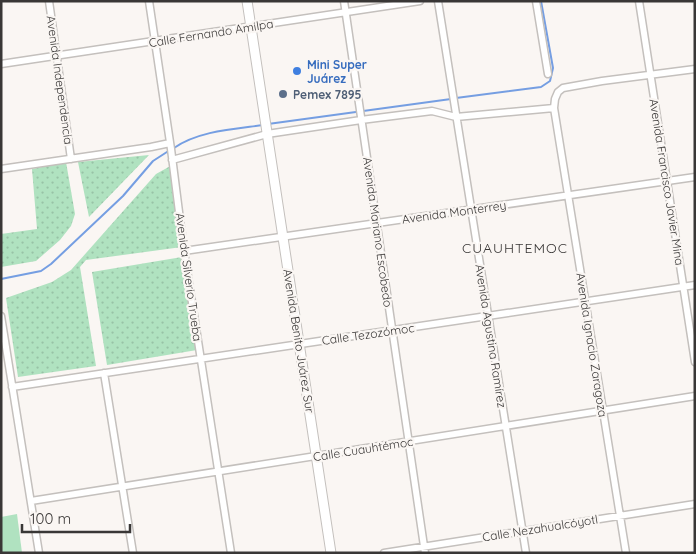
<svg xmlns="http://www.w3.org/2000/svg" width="696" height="554" viewBox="0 0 696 554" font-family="Quicksand,sans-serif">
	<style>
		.green { fill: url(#green-dots) }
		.pitch { fill: #b0e2c0 }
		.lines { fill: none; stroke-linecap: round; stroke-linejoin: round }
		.stream { stroke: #759ee2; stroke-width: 2 }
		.minor-casing { stroke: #c4c0bd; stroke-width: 9 }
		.tertiary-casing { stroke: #c4c0bd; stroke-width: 11 }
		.minor { stroke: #fff; stroke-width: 6 }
		.tertiary { stroke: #fff; stroke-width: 9 }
		.shop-dot { fill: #3f7fe0; stroke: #faf6f3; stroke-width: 2 }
		.service-dot { fill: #5c6f8a; stroke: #faf6f3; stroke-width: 2 }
		.labels { text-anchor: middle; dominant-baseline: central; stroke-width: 4.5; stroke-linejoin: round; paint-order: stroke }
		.street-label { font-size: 12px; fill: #393736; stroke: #faf6f3 }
		.shop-label { font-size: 12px; font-weight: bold; fill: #366cbe; stroke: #faf6f3; text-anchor: start }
		.service-label { font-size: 12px; font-weight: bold; fill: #4e5e75; stroke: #faf6f3; text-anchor: start }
		.neighbourhood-label { font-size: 14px; letter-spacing: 1px; fill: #393736; stroke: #faf6f3 }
	</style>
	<defs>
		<pattern id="green-dots" width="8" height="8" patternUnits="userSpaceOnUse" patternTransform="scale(1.25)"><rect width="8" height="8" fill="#b0e2c0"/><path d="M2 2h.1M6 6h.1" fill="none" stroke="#98c2a6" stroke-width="1.8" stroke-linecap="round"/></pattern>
	</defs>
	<rect width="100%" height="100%" fill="#faf6f3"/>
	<path class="green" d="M149,155L89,217L78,162Z
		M66,162L75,214L71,226L60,240L36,261L1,267V234L37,229L32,169Z
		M174,164L182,247L86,260L80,267L96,366L18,377L6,298L52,282L71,270L156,174Z
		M182,257L197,350L107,365L92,272Z"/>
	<path class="pitch" d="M17,514L22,553H1V517Z"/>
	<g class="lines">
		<path class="stream" d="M456,98L541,87L550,81L553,68L541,1
			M268,124L451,99
			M174,148C198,131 234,129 263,125
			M1,279L41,271L51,264L123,196L153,161L170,150"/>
		<g class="minor-casing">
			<path id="minor" d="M49,1L71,159
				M149,1L171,149L184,251L231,553
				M344,1L425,553
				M438,1L526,553
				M536,1L548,74
				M639,1L695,362
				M1,64L420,1
				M554,108L626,553
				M172,160L267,134L361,120L432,111L456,117L554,108L555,99L558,92L563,88L602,81L695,69
				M1,169L151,147L170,143
				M184,251L695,177
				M1,316L39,553
				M104,373L133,553
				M12,387L695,285
				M31,501L695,396
				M384,553L695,504"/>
		</g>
		<g class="tertiary-casing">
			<path id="tertiary" d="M247,1L331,553"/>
		</g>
		<use href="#minor" class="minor"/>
		<use href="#tertiary" class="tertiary"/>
	</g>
	<circle class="shop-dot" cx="297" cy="71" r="5"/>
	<circle class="service-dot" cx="283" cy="94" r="5"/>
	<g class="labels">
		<g class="street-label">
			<text transform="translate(211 33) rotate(-9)">Calle Fernando Amilpa</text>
			<text transform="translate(60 80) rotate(82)">Avenida Independencia</text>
			<text transform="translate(667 182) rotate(81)">Avenida Francisco Javier Mina</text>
			<text transform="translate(454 212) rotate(-8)">Avenida Monterrey</text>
			<text transform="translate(378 232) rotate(82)">Avenida Mariano Escobedo</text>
			<text transform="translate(189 277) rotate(82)">Avenida Silverio Trueba</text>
			<text transform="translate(368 334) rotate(-8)">Calle Tezozómoc</text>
			<text transform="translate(491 336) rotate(81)">Avenida Agustina Ramírez</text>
			<text transform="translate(299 341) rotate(81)">Avenida Benito Juárez Sur</text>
			<text transform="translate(592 345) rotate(81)">Avenida Ignacio Zaragoza</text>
			<text transform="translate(363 449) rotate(-9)">Calle Cuauhtémoc</text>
			<text transform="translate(540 528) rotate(-9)">Calle Nezahualcóyotl</text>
		</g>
		<g class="shop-label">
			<text x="307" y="64">Mini Super<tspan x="307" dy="14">Juárez</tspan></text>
		</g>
		<g class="service-label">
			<text x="293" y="94">Pemex 7895</text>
		</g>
		<g class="neighbourhood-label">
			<text x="515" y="248">CUAUHTEMOC</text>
		</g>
	</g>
	<rect width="696" height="554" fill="none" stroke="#393736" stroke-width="5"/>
	<path d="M22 524v8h108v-8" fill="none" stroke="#393736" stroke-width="2.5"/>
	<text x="30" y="524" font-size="15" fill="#393736" stroke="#faf6f3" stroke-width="4" paint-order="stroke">100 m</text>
</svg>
